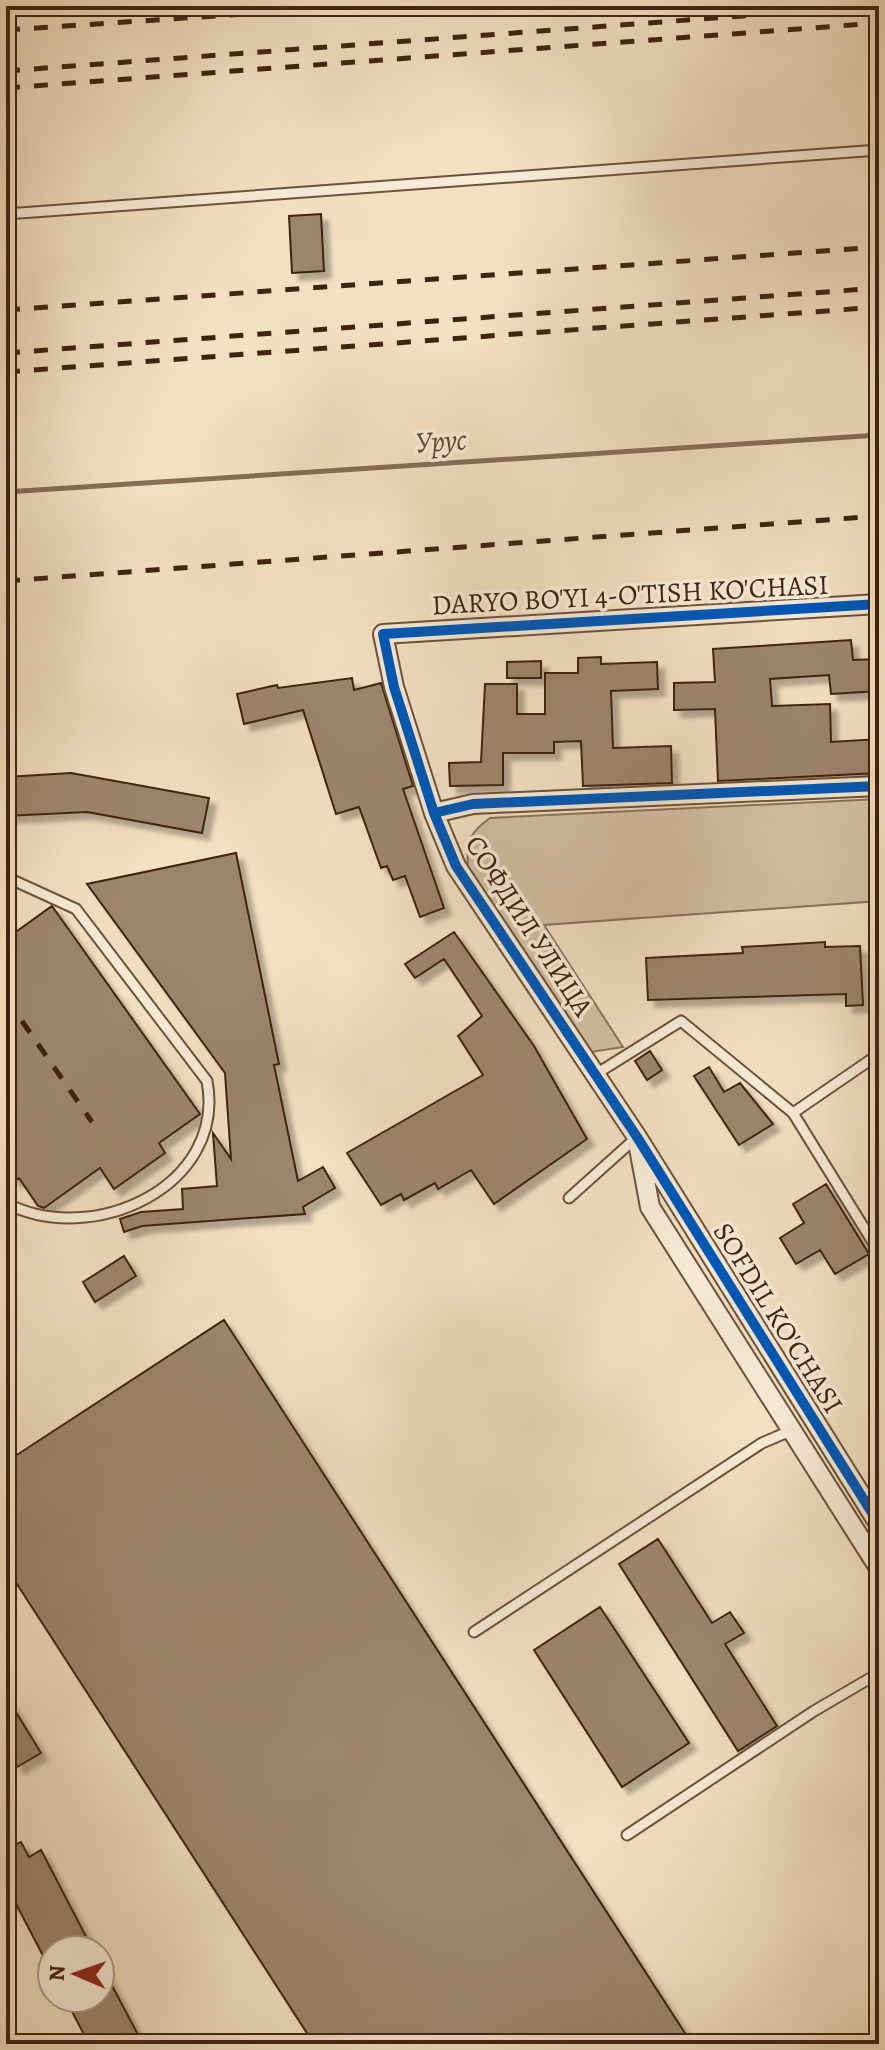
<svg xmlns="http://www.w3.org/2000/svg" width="885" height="2050" viewBox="0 0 885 2050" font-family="Alegreya,serif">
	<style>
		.green { fill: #d4c0a4; stroke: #8a725a; stroke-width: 2 }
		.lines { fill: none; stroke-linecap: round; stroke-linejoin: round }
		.stream { stroke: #866e57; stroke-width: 5 }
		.building { fill: #9c856d; stroke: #3f2311; stroke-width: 2; filter: url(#shadow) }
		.service-casing { stroke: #6c523d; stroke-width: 13 }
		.minor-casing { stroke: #6c523d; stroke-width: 22 }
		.service { stroke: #f7ebd7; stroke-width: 9 }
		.minor { stroke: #f7ebd7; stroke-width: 18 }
		.rail { stroke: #3f2311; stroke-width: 5; stroke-dasharray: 14 14; stroke-linecap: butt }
		.cycleway-casing { stroke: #f7ebd7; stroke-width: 15 }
		.cycleway { stroke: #0057b8; stroke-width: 10 }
		.labels { text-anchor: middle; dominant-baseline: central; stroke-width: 7; stroke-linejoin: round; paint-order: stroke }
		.street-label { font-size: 28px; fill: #3f2311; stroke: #f7ebd7 }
		.water-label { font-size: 30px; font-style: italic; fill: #624834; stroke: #f7ebd7 }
	</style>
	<defs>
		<filter id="shadow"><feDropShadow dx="7" dy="7" stdDeviation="2" flood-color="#0004"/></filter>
	</defs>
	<rect width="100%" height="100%" fill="#f2e0c2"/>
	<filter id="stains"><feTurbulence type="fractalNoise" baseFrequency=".0025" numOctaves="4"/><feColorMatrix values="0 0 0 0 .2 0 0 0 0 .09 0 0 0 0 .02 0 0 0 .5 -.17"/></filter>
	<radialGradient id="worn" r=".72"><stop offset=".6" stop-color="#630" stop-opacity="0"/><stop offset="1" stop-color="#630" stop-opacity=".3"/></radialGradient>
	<path class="green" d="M879,799V901L544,925L623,1047L591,1052L468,867C466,842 469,833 490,818Z"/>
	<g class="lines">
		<path class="stream" d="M6,492L879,435"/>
	</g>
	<path class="building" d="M321,214L324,271L292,273L289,216Z
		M851,640L853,660L879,659V691L831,694L829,675L770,679L772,706L830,704L831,742L879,739V773L718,781L715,709L674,710V683L715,682L713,649Z
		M601,657V664L657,662L658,689L611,691L613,748L671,746L672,783L583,786L581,741L554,742V753H503V785L450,786L449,763L481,762L485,684H517V714H545V673H578V658Z
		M541,661V678H507V662Z
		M352,678L354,690L381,683L413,786L403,789L444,908L420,917L405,876L393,880L387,866L381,868L359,807L336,814L303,710L244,724L237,694L277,685L278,688Z
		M71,773L209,798L202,833L87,812L6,816V777Z
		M236,853L279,1064L274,1065L298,1181L323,1167L335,1188L303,1207L305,1214L142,1226L124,1232L120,1219L141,1212L183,1209L182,1189L217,1186L213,1133L231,1159L225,1073L87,884Z
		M52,906L200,1114L159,1143L165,1153L114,1189L100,1168L44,1208L38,1206L19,1178L14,1181L6,1170V939Z
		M454,932L534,1046L587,1139L494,1204L471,1170L438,1189L435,1183L404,1200L401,1194L381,1205L347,1153L483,1075L458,1036L482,1016L444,959L415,978L405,964Z
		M825,942V947L860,946L863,1005L846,1006V994L648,1000L646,958L743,953L742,947Z
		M650,1051L662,1070L647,1080L635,1061Z
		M709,1067L724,1092L740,1083L773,1124L739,1145L694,1076Z
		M826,1184L869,1254L835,1274L820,1250L796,1264L780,1238L804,1223L793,1204Z
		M124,1256L136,1276L95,1302L83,1282Z
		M224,1320L692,2044H314L6,1567V1462Z
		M658,1539L712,1623L730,1612L744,1633L725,1644L777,1726L738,1751L619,1564Z
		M600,1607L689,1743L622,1787L534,1650Z
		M6,1696L41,1753L17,1767L6,1749Z
		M21,1842L29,1857L41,1850L93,1950H52V1973L14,1900L6,1905V1849Z
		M100,1963L143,2044H89L65,1998H100Z"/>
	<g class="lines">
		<g class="service-casing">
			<path id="service" d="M6,214L879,150
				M6,877L76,909L207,1081C227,1187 91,1248 6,1203
				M596,1074L681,1021L793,1113L879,1252
				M793,1113L879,1054
				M569,1198L637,1137
				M474,1632L762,1443L790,1431
				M627,1835L814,1711L879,1673"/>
		</g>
		<g class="minor-casing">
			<path id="minor" d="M879,604L383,634L394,687L434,813L456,866L637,1137L879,1524
				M434,813L473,804L879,786
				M639,1148L650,1207L879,1568"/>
		</g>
		<use href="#service" class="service"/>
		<use href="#minor" class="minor"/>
		<path class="rail" d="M6,30L350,7
			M6,71L875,6
			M6,88L879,23
			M6,266H12
			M6,310L879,247
			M6,353L879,288
			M6,372L879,307
			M6,581L879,516
			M6,998L92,1122"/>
		<g class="cycleway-casing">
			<path id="cycleway" d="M879,604L383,634L394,687L434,813L456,866L637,1137L879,1524
				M434,813L473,804L879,786"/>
		</g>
		<use href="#cycleway" class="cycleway"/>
	</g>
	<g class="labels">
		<g class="street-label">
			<text transform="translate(630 595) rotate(-3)">DARYO BO'YI 4-O'TISH KO'CHASI</text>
			<text transform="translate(529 926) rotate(57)">СОФДИЛ УЛИЦА</text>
			<text transform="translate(778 1318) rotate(58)">SOFDIL KO'CHASI</text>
		</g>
		<g class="water-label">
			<text transform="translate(441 441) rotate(-4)">Урус</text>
		</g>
	</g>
	<rect width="885" height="2050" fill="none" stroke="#f2e0c2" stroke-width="32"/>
	<rect x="8" y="8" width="869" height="2034" fill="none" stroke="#3f2311" stroke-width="4"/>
	<rect x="16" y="16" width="853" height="2018" fill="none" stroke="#3f2311" stroke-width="2"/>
	<g transform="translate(76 1974) rotate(272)"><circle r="38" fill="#f7ebd7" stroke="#ad9b88" stroke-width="2"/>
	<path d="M0-6L14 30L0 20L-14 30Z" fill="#8f2418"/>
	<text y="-12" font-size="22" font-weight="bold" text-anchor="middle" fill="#3f2311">N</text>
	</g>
	<rect width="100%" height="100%" filter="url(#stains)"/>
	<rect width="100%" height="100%" fill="url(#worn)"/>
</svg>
